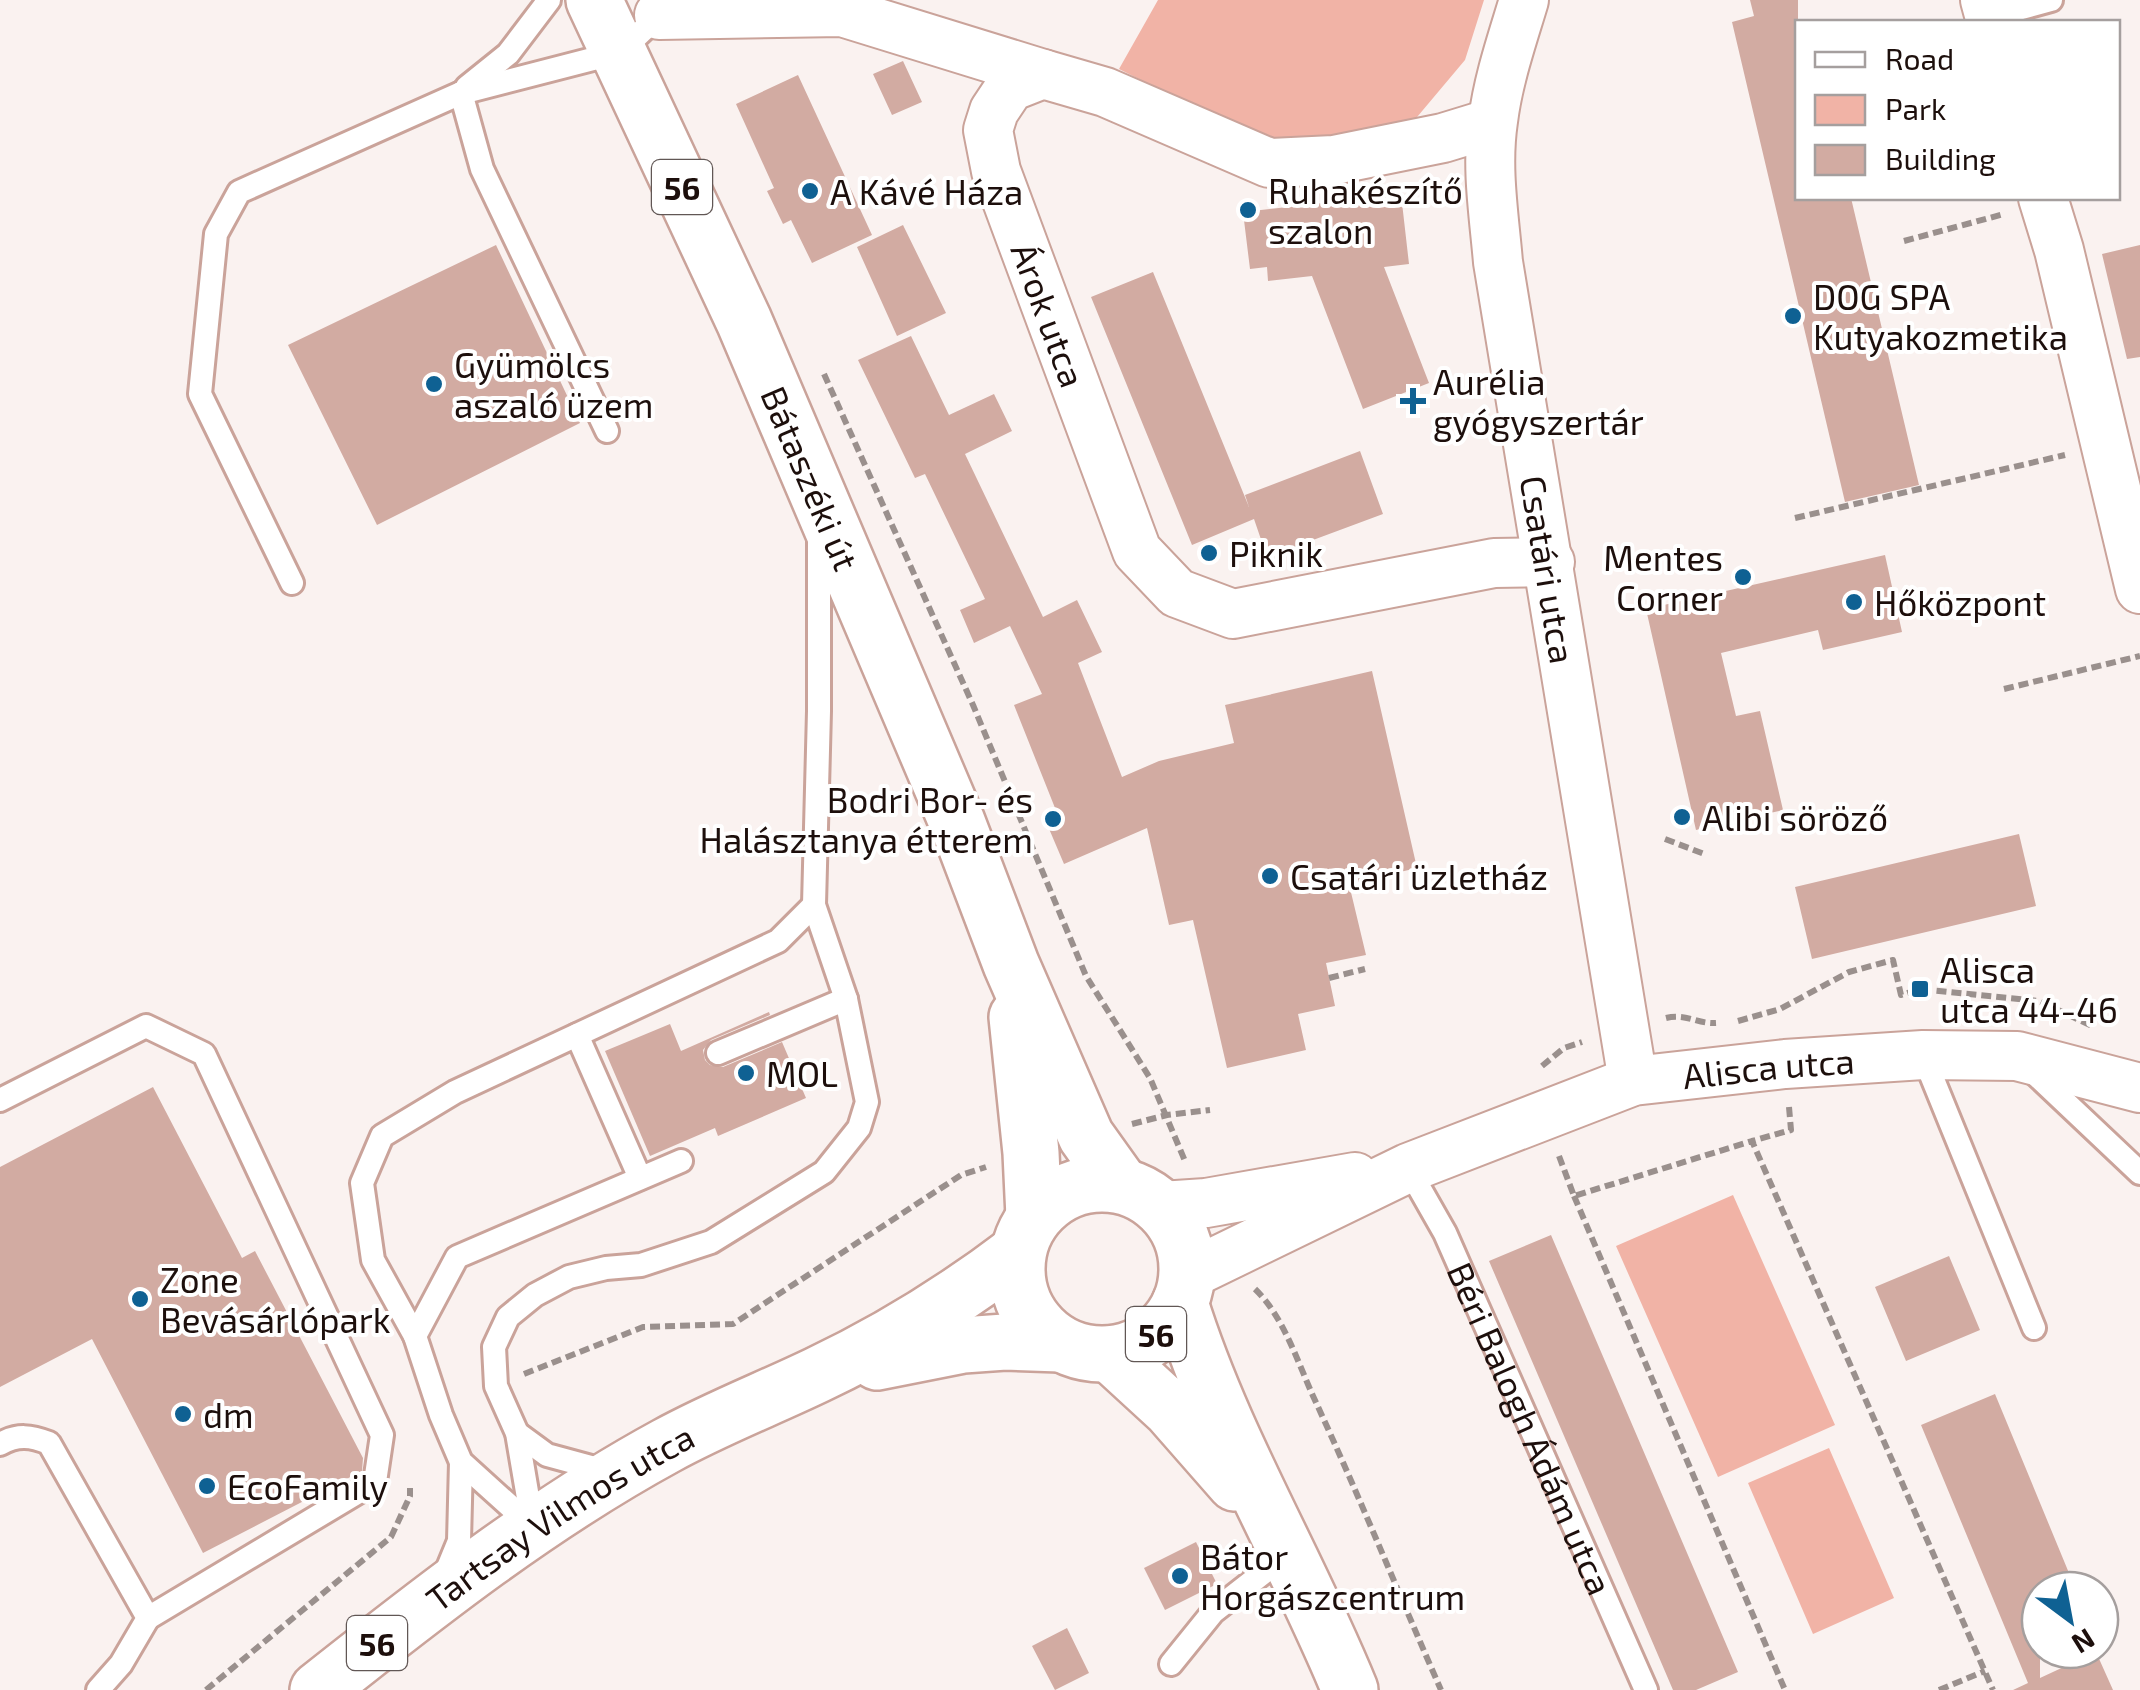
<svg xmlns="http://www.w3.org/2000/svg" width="2140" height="1690" viewBox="0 0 2140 1690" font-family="'Exo 2',sans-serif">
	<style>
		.green { fill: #f1b3a6 }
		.building { fill: #d2aba2 }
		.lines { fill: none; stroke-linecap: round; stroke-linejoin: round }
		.lane-casing { stroke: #caa39a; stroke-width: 28 }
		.street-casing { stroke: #caa39a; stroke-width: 52 }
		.secondary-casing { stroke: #caa39a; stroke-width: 60 }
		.primary-casing { stroke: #caa39a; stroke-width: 60 }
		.path { stroke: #9a908d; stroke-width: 6; stroke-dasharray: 10 5; stroke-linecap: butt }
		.lane { stroke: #fff; stroke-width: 22 }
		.street { stroke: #fff; stroke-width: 48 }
		.secondary { stroke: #fff; stroke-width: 55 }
		.primary { stroke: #fff; stroke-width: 55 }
		.poi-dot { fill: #0f6193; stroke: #fff; stroke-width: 4 }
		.labels { text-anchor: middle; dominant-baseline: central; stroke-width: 8; stroke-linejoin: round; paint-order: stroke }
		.shield { fill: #fff; stroke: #615755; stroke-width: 2.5 }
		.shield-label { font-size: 32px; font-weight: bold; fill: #1d0f0c }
		.poi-label { font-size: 35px; fill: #1d0f0c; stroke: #fff; text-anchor: start }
		.street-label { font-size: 35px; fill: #1d0f0c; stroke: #fff }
	</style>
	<rect width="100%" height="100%" fill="#faf2f0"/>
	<path class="green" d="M1158,0H1484L1465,60L1407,129L1262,141L1119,69Z
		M1733,1195L1835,1425L1718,1477L1616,1246Z
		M1829,1448L1894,1598L1813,1634L1748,1483Z"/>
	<path class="building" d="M1750,0H1798V198H1851L1919,485L1845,502L1732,22L1754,16Z
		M903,61L922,102L892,115L873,74Z
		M798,75L872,235L812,263L791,220L783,224L767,191L774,188L736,104Z
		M1401,194L1409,264L1384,267L1429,383L1363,409L1312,276L1268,281L1267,267L1250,269L1243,212Z
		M903,225L946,313L897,336L857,247Z
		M496,245L580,423L377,525L288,345Z
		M2140,245V357L2127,359L2102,254Z
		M1153,272L1249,507L1245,495L1360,451L1383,514L1267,557L1254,519L1192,545L1091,297Z
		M911,336L949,415L994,394L1012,431L965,454L1043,617L1077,600L1102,652L1078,663L1122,777L1159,761L1234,743L1225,705L1372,671L1417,868L1349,884L1366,955L1326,963L1335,1006L1298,1014L1306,1050L1227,1068L1193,920L1169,925L1147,828L1064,864L1047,824L1059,818L1014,705L1042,694L1010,626L974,643L960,610L985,599L925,474L915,478L858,360Z
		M1885,555L1902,632L1823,650L1818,630L1721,653L1736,716L1760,711L1783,810L1696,830L1646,609Z
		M2019,834L2036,906L1812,959L1795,887Z
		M769,1012L770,1015L711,1040L703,1050L705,1060L710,1065L723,1067L782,1042L806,1098L718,1136L715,1128L650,1156L605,1051L670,1024L681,1051Z
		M153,1087L242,1258L255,1251L363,1458L362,1471L203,1553L92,1339L0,1387V1167Z
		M1551,1235L1738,1672L1696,1690H1673L1489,1261Z
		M1949,1256L1980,1330L1906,1361L1875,1287Z
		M1995,1394L2076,1590H2040V1678L2096,1652L2113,1690H2013L2028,1683L1921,1425Z
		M1196,1542L1217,1584L1165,1610L1144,1568Z
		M1067,1628L1089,1673L1055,1690L1032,1646Z"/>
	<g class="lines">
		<g class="lane-casing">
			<g id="lane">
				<path d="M1989,17L2051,0"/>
				<path d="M467,87L508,54L549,0"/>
				<path d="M461,93L482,169L607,431"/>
				<path d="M292,583L200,394L216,234L239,192L461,93L620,52L659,15L662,8"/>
				<path d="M577,1035L640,1178"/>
				<path d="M718,1053L846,999"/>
				<path d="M1923,1055L2034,1328"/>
				<path d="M2030,1069L2140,1173"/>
				<path d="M0,1100L146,1026L204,1054L382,1435L375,1482L148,1618"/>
				<path id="s1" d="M1408,1168L1445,1233L1646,1690"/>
				<path d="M415,1336L373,1260L362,1183L382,1136L455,1092L778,941L814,905"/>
				<path d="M517,1433L547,1455L606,1471"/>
				<path d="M0,1444C18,1434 31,1436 49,1443L148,1618L121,1664L98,1690"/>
				<path d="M533,1527L517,1433L496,1386L494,1347L508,1317L535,1295L569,1277L606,1268L641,1265L711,1242L824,1172L859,1128L867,1102L846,999L814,905L819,711V539"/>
				<path d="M533,1527L461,1462L441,1415L415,1336L457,1257L681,1161"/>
				<path d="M445,1575L459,1541L461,1462"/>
				<path d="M1171,1664L1213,1612L1286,1555"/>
			</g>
		</g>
		<g class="street-casing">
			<g id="street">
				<path id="s2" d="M1524,0C1512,40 1498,80 1493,121C1486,168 1494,215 1498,262L1633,1081"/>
				<path d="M1985,0L1991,22"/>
				<path d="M659,15L842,12L1043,74"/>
				<path id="s3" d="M1492,123L1443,138L1334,160L1269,163L1105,92L1043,74L1010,87L994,111L988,130L996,171L1137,551L1177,593L1233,614L1494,563L1550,562"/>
				<path d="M2043,198L2059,250L2140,589"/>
				<path d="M1161,1206L1206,1203L1355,1177"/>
				<path id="s4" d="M1188,1275L1408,1168L1633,1081L1785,1064L1923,1055L2017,1056L2140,1088"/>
			</g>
		</g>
		<g class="secondary-casing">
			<path id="secondary" d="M1180,1303C1222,1438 1297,1560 1350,1690
				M1110,1354L1171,1410L1235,1483"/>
		</g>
		<g class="primary-casing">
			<g id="primary">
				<path id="s5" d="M594,0L744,321L957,822L1011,964L1086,1136L1121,1185"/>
				<path d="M1017,1017L1031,1153L1034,1217"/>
				<circle cx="1102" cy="1269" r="85"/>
				<path d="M877,1362L963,1345L1005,1342L1060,1344"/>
				<path id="s6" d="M318,1690C429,1602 541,1514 666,1446C715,1419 767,1399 817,1375C889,1341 955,1300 1018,1252"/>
			</g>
		</g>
		<path class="path" d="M1904,241L2004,214
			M824,374L973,705L1086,976L1150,1078L1185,1161
			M1795,518L2065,455
			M2004,689L2140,656
			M1665,839L1707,855
			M1329,978L1365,969
			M1666,1018C1686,1013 1697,1024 1716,1023
			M1738,1021L1780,1009L1849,972L1893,960L1901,995L1920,989L2039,1001L2092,1026
			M1542,1066L1564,1048L1582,1042
			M1789,1107L1791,1130L1752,1141L1993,1690
			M1132,1124L1167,1115L1210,1110
			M1559,1156L1574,1196L1752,1141
			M1574,1196L1785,1690
			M1255,1289C1283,1316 1297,1360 1313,1396C1358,1493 1398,1592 1441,1690
			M524,1374L643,1327L733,1324L961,1175L986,1167
			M206,1690L391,1537L410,1496V1488
			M1939,1690L1985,1671"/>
		<use href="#lane" class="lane"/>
		<use href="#street" class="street"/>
		<use href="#secondary" class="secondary"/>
		<use href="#primary" class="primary"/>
	</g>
	<g class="poi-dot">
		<circle cx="810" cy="191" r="10"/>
		<circle cx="1248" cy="210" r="10"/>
		<circle cx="1793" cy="316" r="10"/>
		<circle cx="434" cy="384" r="10"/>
		<path d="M1408 386h10v10h10v10h-10v10h-10v-10h-10v-10h10z"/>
		<circle cx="1209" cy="553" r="10"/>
		<circle cx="1743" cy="577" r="10"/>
		<circle cx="1854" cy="602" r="10"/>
		<circle cx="1682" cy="817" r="10"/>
		<circle cx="1053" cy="819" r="10"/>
		<circle cx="1270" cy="876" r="10"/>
		<rect x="1910" y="979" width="20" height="20" rx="5"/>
		<circle cx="746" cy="1073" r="10"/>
		<circle cx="140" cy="1299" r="10"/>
		<circle cx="183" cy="1414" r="10"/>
		<circle cx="207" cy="1486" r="10"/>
		<circle cx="1180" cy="1576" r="10"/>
	</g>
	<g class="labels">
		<g class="shield">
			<rect x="652" y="160" width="60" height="54" rx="8"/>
			<rect x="1126" y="1307" width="60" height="54" rx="8"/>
			<rect x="347" y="1616" width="60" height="54" rx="8"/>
		</g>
		<g class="shield-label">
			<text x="682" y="187">56</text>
			<text x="1156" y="1334">56</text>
			<text x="377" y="1643">56</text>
		</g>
		<g class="poi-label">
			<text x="1268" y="190">Ruhakészítő<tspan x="1268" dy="40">szalon</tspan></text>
			<text x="830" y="191">A Kávé Háza</text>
			<text x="1813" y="296">DOG SPA<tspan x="1813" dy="40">Kutyakozmetika</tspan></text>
			<text x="454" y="364">Gyümölcs<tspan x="454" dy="40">aszaló üzem</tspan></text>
			<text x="1433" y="381">Aurélia<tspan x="1433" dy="40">gyógyszertár</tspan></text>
			<text x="1229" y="553">Piknik</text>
			<text x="1723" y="557" text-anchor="end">Mentes<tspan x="1723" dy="40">Corner</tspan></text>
			<text x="1874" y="602">Hőközpont</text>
			<text x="1033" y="799" text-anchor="end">Bodri Bor- és<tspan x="1033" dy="40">Halásztanya étterem</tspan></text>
			<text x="1702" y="817">Alibi söröző</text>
			<text x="1290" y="876">Csatári üzletház</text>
			<text x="1940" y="969">Alisca<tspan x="1940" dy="40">utca 44-46</tspan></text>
			<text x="766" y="1073">MOL</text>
			<text x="160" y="1279">Zone<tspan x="160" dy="40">Bevásárlópark</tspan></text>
			<text x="203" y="1414">dm</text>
			<text x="227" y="1486">EcoFamily</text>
			<text x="1200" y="1556">Bátor<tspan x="1200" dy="40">Horgászcentrum</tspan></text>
		</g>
		<g class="street-label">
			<text stroke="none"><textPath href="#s3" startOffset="750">Árok utca</textPath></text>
			<text stroke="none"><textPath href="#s5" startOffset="525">Bátaszéki út</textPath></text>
			<text stroke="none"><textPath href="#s2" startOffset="578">Csatári utca</textPath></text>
			<text stroke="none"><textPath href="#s4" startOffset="622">Alisca utca</textPath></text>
			<text stroke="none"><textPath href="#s1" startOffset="288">Béri Balogh Ádám utca</textPath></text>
			<text stroke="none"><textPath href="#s6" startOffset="298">Tartsay Vilmos utca</textPath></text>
		</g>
	</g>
	<rect x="1795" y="20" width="325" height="180" fill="#ffffff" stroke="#a59f9e" stroke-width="2.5"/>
	<rect x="1815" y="52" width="50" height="15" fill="#ffffff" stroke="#a59f9e" stroke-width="2.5"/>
	<text x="1885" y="70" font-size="30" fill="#1d0f0c">Road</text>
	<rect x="1815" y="95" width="50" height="30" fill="#f1b3a6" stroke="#a59f9e" stroke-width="2.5"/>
	<text x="1885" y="120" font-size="30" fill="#1d0f0c">Park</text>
	<rect x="1815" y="145" width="50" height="30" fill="#d2aba2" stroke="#a59f9e" stroke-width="2.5"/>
	<text x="1885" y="170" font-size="30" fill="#1d0f0c">Building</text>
	<g transform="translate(2070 1620) rotate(148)"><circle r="48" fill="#ffffff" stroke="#a59f9e" stroke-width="2.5"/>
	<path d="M0-8L18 38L0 25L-18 38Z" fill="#0f6193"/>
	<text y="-15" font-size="28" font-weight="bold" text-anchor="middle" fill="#1d0f0c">N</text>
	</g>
</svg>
